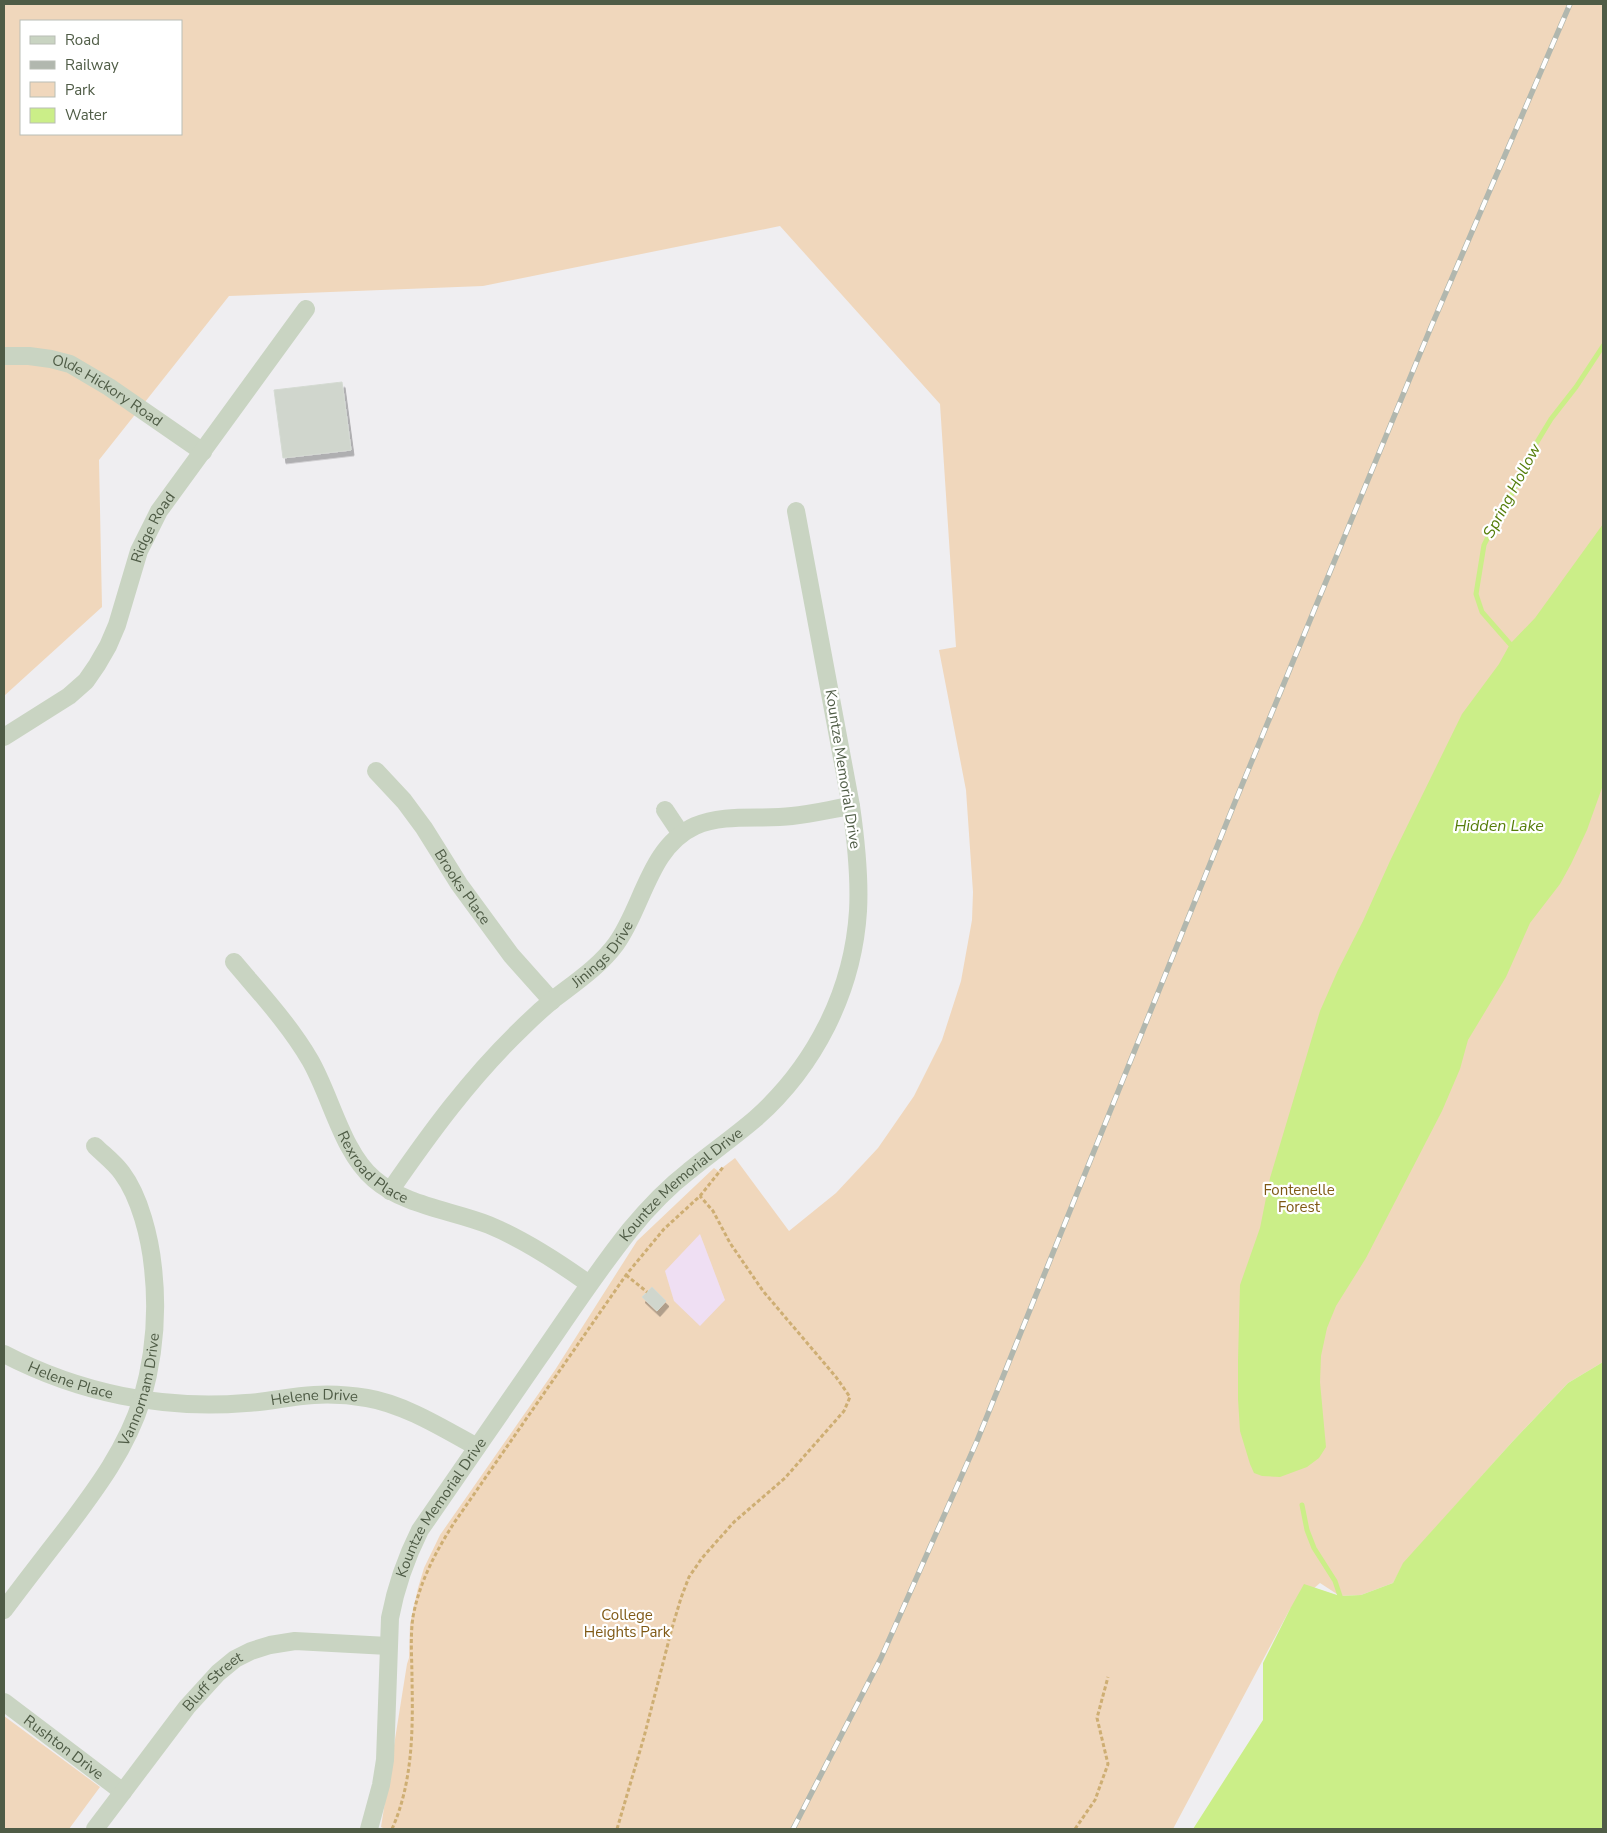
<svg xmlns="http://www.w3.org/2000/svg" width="1607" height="1833" viewBox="0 0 1607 1833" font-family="'Nunito Sans',sans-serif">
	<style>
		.green { fill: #f0d7bc; fill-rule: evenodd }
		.sand { fill: #efdff3 }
		.water { fill: #cbee88 }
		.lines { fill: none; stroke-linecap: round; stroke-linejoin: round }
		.stream { stroke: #cbee88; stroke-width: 5 }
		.building { fill: #d0d6cd; stroke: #d4dad2; filter: url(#shadow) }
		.path { stroke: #ceae73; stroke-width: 3; stroke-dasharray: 4 2.5; stroke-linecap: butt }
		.minor { stroke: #c9d4c2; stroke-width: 18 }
		.rail-casing { stroke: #b1b7ae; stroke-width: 5.5 }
		.rail { stroke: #fff; stroke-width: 4; stroke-dasharray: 11; stroke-linecap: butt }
		.labels { text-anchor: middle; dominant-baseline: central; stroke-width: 4.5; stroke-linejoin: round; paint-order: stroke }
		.street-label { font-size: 15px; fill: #4f5c46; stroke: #fff }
		.park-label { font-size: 15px; fill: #7f5915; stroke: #fff }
		.water-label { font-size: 16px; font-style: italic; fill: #567e0b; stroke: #fff }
	</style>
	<defs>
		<filter id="shadow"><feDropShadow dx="3" dy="5.5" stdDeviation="0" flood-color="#0004"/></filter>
	</defs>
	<rect width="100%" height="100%" fill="#efeef1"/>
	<path class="green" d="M4,4H1603V1362L1568,1383L1513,1441L1404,1563L1393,1583L1361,1595L1340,1596L1320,1583L1290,1609L1173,1829H385L381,1827L407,1664L409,1658L410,1624L418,1588L424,1568L440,1535L555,1370L637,1241L714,1168L718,1171L735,1158L789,1231L836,1193L878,1148L914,1096L942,1040L961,981L972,920L973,892L966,790L939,650L956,647L940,404L780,226L483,286L229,296L99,460L102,607L4,696ZM21,21H181V134H21Z
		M4,1716L100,1787L69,1829H4Z"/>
	<path class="sand" d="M700,1234L725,1300L700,1326L674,1301L665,1271Z"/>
	<path class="water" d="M1603,524V785L1587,830L1571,864L1560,884L1530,923L1506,977L1468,1040L1460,1069L1442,1111L1366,1258L1336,1306L1327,1328L1321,1356L1320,1382L1326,1447L1319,1458L1307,1467L1280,1477L1262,1476L1254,1473L1250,1464L1240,1431L1238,1399V1360L1240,1285L1260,1228L1270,1178L1320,1011L1338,970L1363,921L1390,861L1462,714L1499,664L1510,644L1535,618Z
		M1603,1362V1829H1193L1263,1720V1663L1290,1609L1304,1584L1340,1596L1361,1595L1393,1583L1403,1563L1513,1441L1568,1383Z"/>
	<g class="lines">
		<path class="stream" d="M1510,644L1482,612L1476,594L1484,545L1497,519L1513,492L1528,457L1551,419L1576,387L1603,346
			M1302,1505L1307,1530L1314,1548L1335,1581L1340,1596"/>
	</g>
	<path class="building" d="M342,382L351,450L283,458L274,390Z
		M652,1287L666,1301L657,1311L642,1297Z"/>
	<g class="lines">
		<path class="path" d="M626,1275L647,1292
			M392,1829C413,1782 413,1729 412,1679C412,1659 410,1637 413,1617C419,1583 436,1551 454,1523L626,1275L664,1229L700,1196L724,1166
			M617,1829L644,1737L672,1628L681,1598L689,1577L702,1558L734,1522L785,1478L844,1411L850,1397L836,1377L763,1291L730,1243L713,1211L700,1196
			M1075,1829L1095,1800L1108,1764L1097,1718L1108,1677"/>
		<g class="minor">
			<path id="s1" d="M4,356H29L51,359L70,364L109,387L203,452"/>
			<path id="s2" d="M4,737L69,696L86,681L97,665L108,646L117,625L139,551L159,511L306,309"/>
			<path id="s3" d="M376,771L404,801L424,828L459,884L511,955L552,1001"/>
			<path d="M665,810L681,834"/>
			<path id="s4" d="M234,962C260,993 289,1024 310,1060C331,1096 342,1152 374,1179C405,1206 451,1210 489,1225C525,1240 557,1261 589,1284"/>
			<path id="s5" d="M390,1191C430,1133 470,1078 521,1029C531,1019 543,1008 554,999C576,982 600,966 616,944C643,907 649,847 695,826C725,813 760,820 792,816C812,814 832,809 851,806"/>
			<path id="s6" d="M4,1354C79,1393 162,1410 246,1403C269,1402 291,1396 314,1395C331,1394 349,1395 367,1398C404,1404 444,1429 477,1447"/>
			<path id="s7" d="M4,1610C24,1583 45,1556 66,1529C96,1489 127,1448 142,1399C154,1357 158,1312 153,1268C150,1238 140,1197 122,1173C114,1162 104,1155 95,1146"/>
			<path id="s8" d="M4,1702L123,1792"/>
			<path id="s9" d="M95,1829L187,1707L218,1673L235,1659L251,1651L270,1645L295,1641L388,1646"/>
			<path id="s10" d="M369,1829L381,1785L385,1760L390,1618C396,1586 406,1558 420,1530C459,1473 499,1416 538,1359C568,1316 597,1271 630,1230C648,1208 667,1188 689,1171C711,1153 734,1137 755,1119C815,1066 853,991 858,911C860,876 856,841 851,806L796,511"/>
		</g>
		<g class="rail-casing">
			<path id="rail" d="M793,1829L881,1658L977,1441L1235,802L1431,327L1570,4"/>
		</g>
		<use href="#rail" class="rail"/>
	</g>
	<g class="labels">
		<g class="street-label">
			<text stroke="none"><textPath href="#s1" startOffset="112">Olde Hickory Road</textPath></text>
			<text stroke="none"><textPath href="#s2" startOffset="268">Ridge Road</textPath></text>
			<text transform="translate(843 769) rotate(81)">Kountze Memorial Drive</text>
			<text stroke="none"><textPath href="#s3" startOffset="145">Brooks Place</textPath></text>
			<text stroke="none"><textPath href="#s5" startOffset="320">Jinings Drive</textPath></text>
			<text stroke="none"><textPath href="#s4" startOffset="251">Rexroad Place</textPath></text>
			<text stroke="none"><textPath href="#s10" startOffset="741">Kountze Memorial Drive</textPath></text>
			<text stroke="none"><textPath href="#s6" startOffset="72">Helene Place</textPath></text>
			<text stroke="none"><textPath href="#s7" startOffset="262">Vannornam Drive</textPath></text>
			<text stroke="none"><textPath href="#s6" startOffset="319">Helene Drive</textPath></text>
			<text stroke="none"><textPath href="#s10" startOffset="336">Kountze Memorial Drive</textPath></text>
			<text stroke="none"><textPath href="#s9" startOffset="189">Bluff Street</textPath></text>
			<text stroke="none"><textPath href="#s8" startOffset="75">Rushton Drive</textPath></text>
		</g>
		<g class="park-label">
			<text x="1299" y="1190">Fontenelle<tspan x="1299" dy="17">Forest</tspan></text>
			<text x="627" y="1615">College<tspan x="627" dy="17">Heights Park</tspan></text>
		</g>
		<g class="water-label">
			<text transform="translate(1512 491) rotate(-62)">Spring Hollow</text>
			<text x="1499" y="826">Hidden Lake</text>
		</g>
	</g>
	<rect width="1607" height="1833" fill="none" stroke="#4f5c46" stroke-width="10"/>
	<rect x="20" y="20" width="162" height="115" fill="#ffffff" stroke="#b9beb5"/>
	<rect x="30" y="36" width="25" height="8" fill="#c9d4c2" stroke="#b9beb5"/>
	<text x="65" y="45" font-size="15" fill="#4f5c46">Road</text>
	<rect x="30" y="61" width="25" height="8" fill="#b1b7ae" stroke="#b9beb5"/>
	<text x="65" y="70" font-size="15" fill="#4f5c46">Railway</text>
	<rect x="30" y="82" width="25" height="15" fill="#f0d7bc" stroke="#b9beb5"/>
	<text x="65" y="95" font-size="15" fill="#4f5c46">Park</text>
	<rect x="30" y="108" width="25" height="15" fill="#cbee88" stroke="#b9beb5"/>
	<text x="65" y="120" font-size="15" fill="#4f5c46">Water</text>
</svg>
